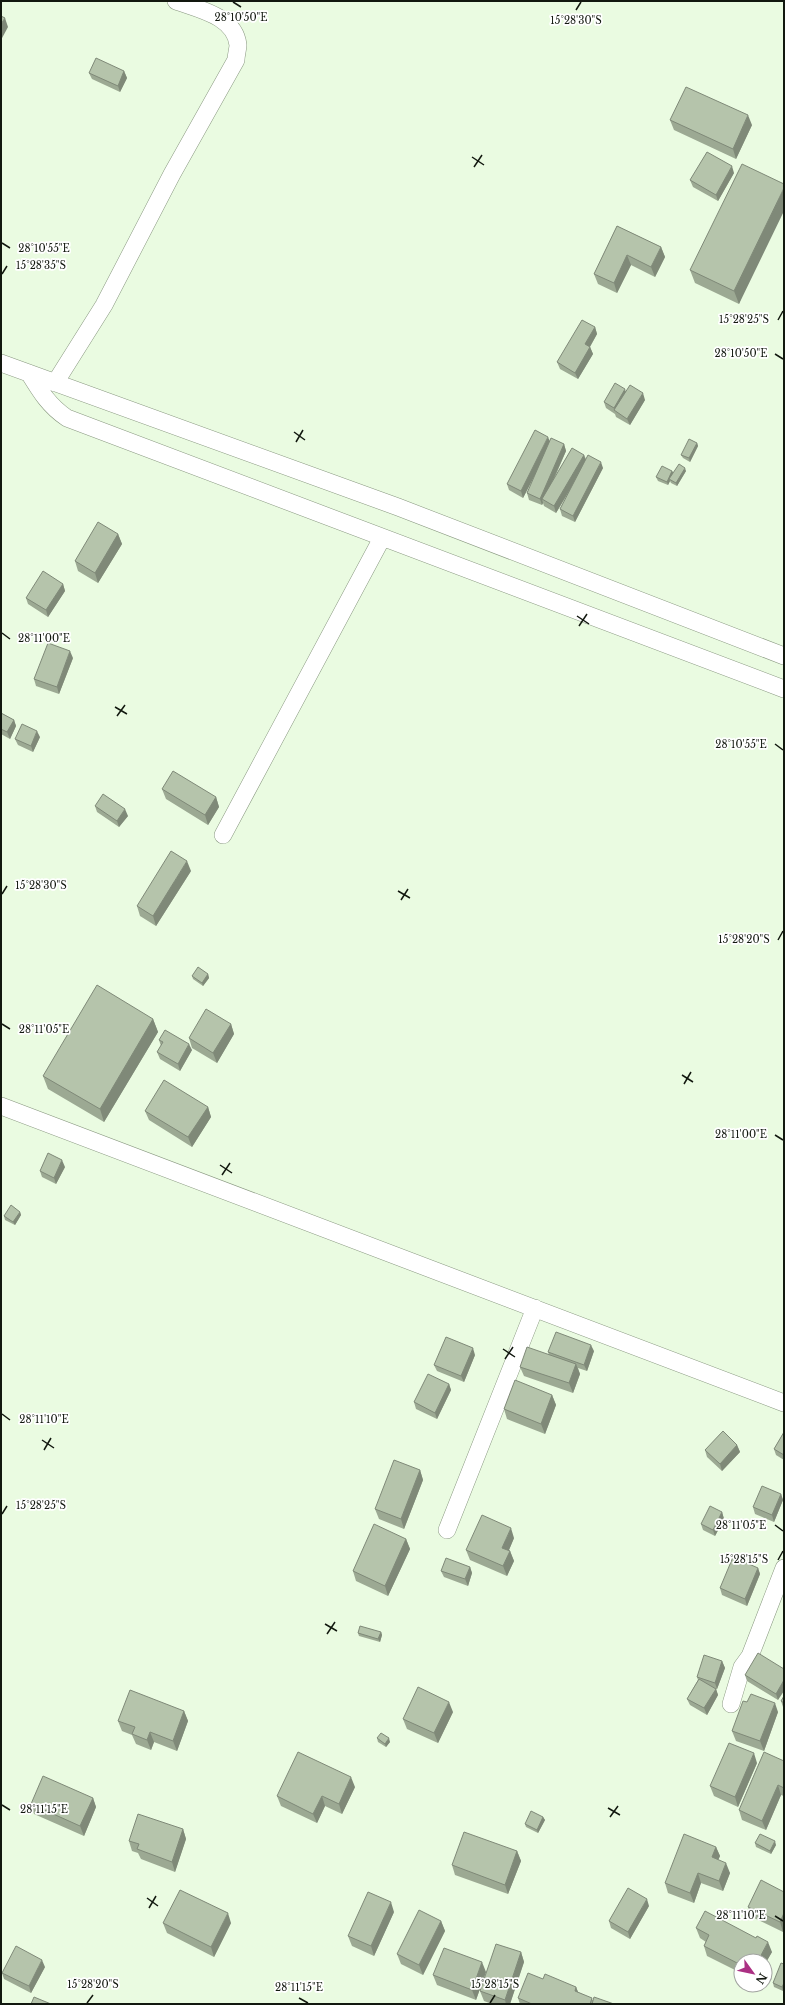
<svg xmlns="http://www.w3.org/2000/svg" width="785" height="2005" viewBox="0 0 785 2005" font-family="'Libre Baskerville',serif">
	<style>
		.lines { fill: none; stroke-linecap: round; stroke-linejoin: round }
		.minor-casing { stroke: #899880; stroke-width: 18 }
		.minor { stroke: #fff; stroke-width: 17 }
		.wall { fill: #9ca993 }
		.shaded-wall { fill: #7f8978 }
		.building { fill: #b5c4ab; stroke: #7f8978 }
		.ticks { fill: none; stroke: #12180f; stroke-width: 1.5 }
		.ticks-label { font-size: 10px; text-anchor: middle; fill: #12180f; stroke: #fff; stroke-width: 3.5; stroke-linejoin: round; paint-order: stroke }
	</style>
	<rect width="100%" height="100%" fill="#eafbe1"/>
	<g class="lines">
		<g class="minor-casing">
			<path id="minor" d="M1,363L398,507L784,656
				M29,373C40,391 49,406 67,418C305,509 545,597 784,689
				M55,383L104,305L172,174L236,60C236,55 238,49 238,45C235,16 198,9 176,1
				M223,835L382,538
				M1,1106L784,1403
				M447,1530L535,1308
				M731,1704L742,1667L750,1656L784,1568"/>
		</g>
		<use href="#minor" class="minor"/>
	</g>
	<path class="wall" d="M124,71L127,78L120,92L92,79L89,73Z
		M670,120L752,125L736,159L674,130Z
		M734,173L718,201L693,187L690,180Z
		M784,184L739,304L695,283L690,270Z
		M617,226L661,247L665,257L655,277L631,265L617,293L598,284L594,274Z
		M595,327L597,334L590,347L593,354L578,379L560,369L557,362Z
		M626,391L645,400L630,425L616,417L615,414L606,408L604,402Z
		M550,441L564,444L566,451L555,477L584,455L586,459L603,468L575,522L562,516L560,509L572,487L556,513L544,506L543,503L542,505L529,500L527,493L536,473L523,498L509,490L507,484Z
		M697,443L698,446L690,462L683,458L681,455Z
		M672,471L673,473L686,471L677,486L671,483L670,481L668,485L658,481L656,477Z
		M118,534L122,544L98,583L78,571L75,561Z
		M63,584L65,591L48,617L28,604L26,598Z
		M73,658L59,694L36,686L34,679Z
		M1,713L14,720L16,726L10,739L1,734Z
		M40,737L33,752L18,745L15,739Z
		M162,789L216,797L219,807L208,825L166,799Z
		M95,806L128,816L119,827L97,812Z
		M191,871L156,926L140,916L137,906Z
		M208,974L209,978L203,986L193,979L192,976Z
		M153,1019L158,1032L104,1122L48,1089L43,1076Z
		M231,1024L234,1034L217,1063L192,1048L189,1038Z
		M159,1040L192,1050L180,1071L160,1059L157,1052L161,1046Z
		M208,1107L211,1117L192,1147L149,1120L145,1111Z
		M65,1167L56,1184L42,1177L40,1171Z
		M20,1212L21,1215L15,1225L5,1220L4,1216Z
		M594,1351L587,1371L578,1368L580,1374L573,1393L524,1376L520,1367L549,1355L548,1352Z
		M475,1355L464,1382L437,1371L434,1365Z
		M449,1384L451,1390L437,1419L416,1409L414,1402Z
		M552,1395L556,1405L545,1434L507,1419L504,1409Z
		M784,1432V1460L776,1455L774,1449Z
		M737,1445L740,1452L722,1471L707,1457L705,1450Z
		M420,1470L423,1480L404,1529L379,1519L375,1509Z
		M781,1494L783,1500L774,1522L755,1514L753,1507Z
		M722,1512L724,1519L715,1536L703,1530L701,1524Z
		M514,1538L509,1550L510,1551L514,1561L507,1576L470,1560L466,1550Z
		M406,1539L410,1549L388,1596L356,1581L353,1571Z
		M470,1567L472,1573L468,1586L444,1577L441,1571Z
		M758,1568L760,1574L747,1606L722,1595L720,1588Z
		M381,1632L382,1635L380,1642L359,1636L358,1633Z
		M722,1661L725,1668L717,1689H716L718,1695L707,1715L690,1705L687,1699L698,1680L697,1677Z
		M784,1669L778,1700L747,1681L745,1675Z
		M784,1696V1710L781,1701Z
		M747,1702L778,1712L764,1751L736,1741L732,1731Z
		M184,1711L188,1721L177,1751L154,1742L151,1750L136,1744L132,1735L122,1731L118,1721Z
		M453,1712L438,1743L407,1729L403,1719Z
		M377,1738L390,1742L386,1747L378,1742Z
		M784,1761V1796L781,1795L766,1830L742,1820L739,1810Z
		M757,1763L738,1807L714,1796L710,1786Z
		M355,1787L342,1814L325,1806L317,1823L281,1806L277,1796Z
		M93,1798L96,1807L84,1836L34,1814L31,1804Z
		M543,1817L545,1820L538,1833L526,1827L525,1824Z
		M183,1829L186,1839L175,1872L141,1859L138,1853L132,1851L129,1841Z
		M755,1843L776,1845L771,1854L756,1847Z
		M716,1847L720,1856L718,1860L730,1873L723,1891L701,1883L694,1903L668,1893L665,1883Z
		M517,1851L521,1861L508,1894L455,1875L452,1865Z
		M784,1892V1930L783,1932L752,1917L748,1907Z
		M649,1906L630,1939L611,1928L609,1921Z
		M394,1912L374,1956L352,1946L348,1936Z
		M441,1921L445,1931L423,1975L401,1964L397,1954Z
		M163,1923H231L214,1957L167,1933Z
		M696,1928L772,1952L765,1964V1961H741V1973L707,1956L704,1946L706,1942L700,1938Z
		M521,1952L524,1962L510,2004H492L484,2001L480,1991Z
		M784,1964V1989L783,1991L774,1987L773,1983Z
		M45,1967L31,1993L4,1979L2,1973Z
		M486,1972L476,2000L437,1985L433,1975Z
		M543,1979L576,1987L578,1992L593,2000L614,2004H520L518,1998Z"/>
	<path class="shaded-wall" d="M5,18L8,27L1,40V24Z
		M124,71L127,78L120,92L118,86Z
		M748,115L752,125L736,159L733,149Z
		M732,166L734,173L718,201L716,195Z
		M784,188V211L739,304L734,291Z
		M661,247L665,257L655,277L651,267Z
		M627,255L631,265L617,293L614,283Z
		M595,327L597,334L588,350L585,344Z
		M590,347L593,354L578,379L575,373Z
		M625,389L627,396L615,411L614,408Z
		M643,393L645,400L630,425L627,419Z
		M548,437L551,444L523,498L521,491Z
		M697,443L698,446L690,462L689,458Z
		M564,444L566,451L544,500L542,499L543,503L542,505L540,499Z
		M584,455L586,462L556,513L554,506Z
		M601,462L603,468L575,522L573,516Z
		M685,468L686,471L677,486L676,483Z
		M672,471L674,474L669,479L670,481L668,485L667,482Z
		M118,534L122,544L98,583L95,573Z
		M63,584L65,591L48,617L46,610Z
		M70,651L73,658L59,694L57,687Z
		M14,720L16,726L10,739L7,732Z
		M37,731L40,737L33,752L31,746Z
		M216,797L219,807L208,825L205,815Z
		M125,809L128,816L119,827L117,821Z
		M187,861L191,871L156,926L153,916Z
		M208,974L209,978L203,986L202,983Z
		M153,1019L158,1032L104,1122L100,1109Z
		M231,1024L234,1034L217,1063L213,1053Z
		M189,1044L192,1050L180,1071L178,1064Z
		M208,1107L211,1117L192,1147L188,1137Z
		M62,1160L65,1167L56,1184L54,1178Z
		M20,1212L21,1215L15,1225L13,1222Z
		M591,1345L594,1351L587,1371L584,1365Z
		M473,1348L475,1355L464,1382L461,1376Z
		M576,1364L580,1374L573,1393L569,1383Z
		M449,1384L451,1390L437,1419L435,1413Z
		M552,1395L556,1405L545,1434L541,1424Z
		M737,1445L740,1452L722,1471L720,1464Z
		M420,1470L423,1480L404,1529L401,1519Z
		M781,1494L783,1500L774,1522L772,1515Z
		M722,1512L724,1519L715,1536L713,1530Z
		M511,1528L514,1538L506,1557L502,1548Z
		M406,1539L410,1549L388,1596L385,1586Z
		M510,1551L514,1561L507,1576L503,1566Z
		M470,1567L472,1573L468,1586L465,1579Z
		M758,1568L760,1574L747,1606L745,1599Z
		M381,1632L382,1635L380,1642L378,1639Z
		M722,1661L725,1668L717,1689L715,1683Z
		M784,1680V1691L778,1700L776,1694Z
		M716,1689L718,1695L707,1715L704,1708Z
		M449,1702L453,1712L438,1743L434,1733Z
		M775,1703L778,1712L764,1751L760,1741Z
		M184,1711L188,1721L177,1751L173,1741Z
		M150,1732L154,1742L151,1750L147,1740Z
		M389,1738L390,1742L386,1747L385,1744Z
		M754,1753L757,1763L738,1807L735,1797Z
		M351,1777L355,1787L342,1814L339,1804Z
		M778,1785L781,1795L766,1830L762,1821Z
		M322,1796L325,1806L317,1823L313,1814Z
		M93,1798L96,1807L84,1836L80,1826Z
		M543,1817L545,1820L538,1833L537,1830Z
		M183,1829L186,1839L175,1872L172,1862Z
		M775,1841L776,1845L771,1854L770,1851Z
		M716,1847L720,1856L715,1867L712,1857Z
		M517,1851L521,1861L508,1894L505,1885Z
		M726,1863L730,1873L723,1891L719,1881Z
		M698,1873L701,1883L694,1903L690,1893Z
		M647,1899L649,1906L630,1939L628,1932Z
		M391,1902L394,1912L374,1956L371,1946Z
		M228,1913L231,1923L214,1957L211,1947Z
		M784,1913V1930L783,1932L780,1922Z
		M441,1921L445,1931L423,1975L419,1965Z
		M768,1942L772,1952L765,1964V1961H758Z
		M521,1952L524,1962L510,2004H506L505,2000Z
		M42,1960L45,1967L31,1993L29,1986Z
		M482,1962L486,1972L476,2000L472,1990Z
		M784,1983V1989L783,1991L782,1987Z
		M576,1987L580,1997L575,1991Z"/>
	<path class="building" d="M1,16L5,18L1,24Z
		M96,58L124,71L118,86L89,73Z
		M686,87L748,115L733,149L670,120Z
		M707,152L732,166L716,195L690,180Z
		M742,164L784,184V188L734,291L690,270Z
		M617,226L661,247L651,267L627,255L614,283L594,274Z
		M582,320L595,327L585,344L590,347L575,373L557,362Z
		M615,383L625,389L614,408L604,402Z
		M630,385L643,393L627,419L614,410Z
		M535,430L548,437L521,491L507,484Z
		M551,438L564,444L540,499L527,493Z
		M689,439L697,443L689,458L681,455Z
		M572,448L584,455L554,506L542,499Z
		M588,455L601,462L573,516L560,509Z
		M679,464L685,468L676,483L669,479Z
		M662,466L672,471L667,482L656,477Z
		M98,522L118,534L95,573L75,561Z
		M43,571L63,584L46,610L26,598Z
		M48,643L70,651L57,687L34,679Z
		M1,713L14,720L7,732L1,729Z
		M22,724L37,731L31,746L15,739Z
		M173,771L216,797L205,815L162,789Z
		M103,794L125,809L117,821L95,806Z
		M171,851L187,861L153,916L137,906Z
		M198,967L208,974L202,983L192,976Z
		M97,985L153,1019L100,1109L43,1076Z
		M206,1009L231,1024L213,1053L189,1038Z
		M165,1030L189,1044L178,1064L157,1052L163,1042L159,1040Z
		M164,1080L208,1107L188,1137L145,1111Z
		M48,1153L62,1160L54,1178L40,1171Z
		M11,1205L20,1212L13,1222L4,1216Z
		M556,1332L591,1345L584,1365L548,1352Z
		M446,1337L473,1348L461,1376L434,1365Z
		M527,1347L576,1364L569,1383L520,1367Z
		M428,1374L449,1384L435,1413L414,1402Z
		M515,1380L552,1395L541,1424L504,1409Z
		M723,1431L737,1445L720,1464L705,1450Z
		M784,1432V1455L774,1449Z
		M394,1460L420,1470L401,1519L375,1509Z
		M762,1486L781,1494L772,1515L753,1507Z
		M710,1506L722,1512L713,1530L701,1524Z
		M482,1515L511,1528L502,1548L510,1551L503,1566L466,1550Z
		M374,1524L406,1539L385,1586L353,1571Z
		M733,1557L758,1568L745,1599L720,1588Z
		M446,1558L470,1567L465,1579L441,1571Z
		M360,1626L381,1632L378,1639L358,1633Z
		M758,1653L784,1669V1680L776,1694L745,1675Z
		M704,1655L722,1661L715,1683L697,1677Z
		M699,1679L716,1689L704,1708L687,1699Z
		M418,1687L449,1702L434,1733L403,1719Z
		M130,1690L184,1711L173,1741L150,1732L147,1740L132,1734L135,1727L118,1721Z
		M751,1694L775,1703L760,1741L732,1731L743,1701L747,1702Z
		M784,1696V1703L781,1701Z
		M381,1733L389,1738L385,1744L377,1738Z
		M729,1743L754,1753L735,1797L710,1786Z
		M298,1752L351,1777L339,1804L322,1796L313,1814L277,1796Z
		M764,1752L784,1761V1788L778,1785L762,1821L739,1810Z
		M43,1776L93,1798L80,1826L31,1804Z
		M531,1811L543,1817L537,1830L525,1824Z
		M138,1814L183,1829L172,1862L137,1849L139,1844L129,1841Z
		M464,1832L517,1851L505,1885L452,1865Z
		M684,1834L716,1847L712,1857L726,1863L719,1881L698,1873L690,1893L665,1883Z
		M760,1834L775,1841L770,1851L755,1843Z
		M761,1880L784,1892V1913L780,1922L748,1907Z
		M628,1888L647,1899L628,1932L609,1921Z
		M180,1890L228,1913L211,1947L163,1923Z
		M368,1892L391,1902L371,1946L348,1936Z
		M419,1910L441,1921L419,1965L397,1954Z
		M705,1911L756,1938L757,1936L768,1942L758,1961H741V1965L704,1946L709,1935L696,1928Z
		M496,1944L521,1952L505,2000L480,1991Z
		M16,1946L42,1960L29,1986L2,1973Z
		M444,1948L482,1962L472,1990L433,1975Z
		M781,1963L784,1964V1983L782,1987L773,1983Z
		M528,1973L543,1979L545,1974L576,1987L575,1991L592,1998L590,2004H532L518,1998Z
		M34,1997L51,2004H31Z
		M594,1997L614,2004H592Z"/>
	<path class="ticks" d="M233,2L241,7M576,10L581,2M472,157L484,165M474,167L482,155M2,243L10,248M2,274L7,266M778,320L783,311M775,354L783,359M294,432L305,440M296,442L303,430M577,616L589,624M579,626L587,614M2,633L10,639M115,707L127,714M117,716L125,705M775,744L783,750M398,891L410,898M2,894L7,886M401,900L408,889M778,940L783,931M2,1024L10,1029M682,1075L693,1082M684,1084L691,1072M775,1135L783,1140M220,1165L232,1173M222,1175L230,1163M503,1349L515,1357M505,1359L513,1347M2,1414L10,1420M42,1440L54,1448M44,1450L51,1438M2,1514L7,1506M775,1525L783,1531M778,1560L783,1551M325,1624L337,1631M327,1634L335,1622M2,1805L10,1810M608,1808L620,1815M610,1817L618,1806M147,1898L158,1906M149,1908L156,1896M775,1916L783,1921M299,1998L308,2003M87,2003L93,1995M490,2003L495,1995"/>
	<g class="ticks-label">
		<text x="241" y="21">28°10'50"E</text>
		<text x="576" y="24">15°28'30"S</text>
		<text x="44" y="252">28°10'55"E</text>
		<text x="41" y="269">15°28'35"S</text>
		<text x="744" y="323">15°28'25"S</text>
		<text x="741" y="357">28°10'50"E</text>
		<text x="44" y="642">28°11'00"E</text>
		<text x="741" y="748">28°10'55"E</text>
		<text x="41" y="889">15°28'30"S</text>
		<text x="744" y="943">15°28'20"S</text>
		<text x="44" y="1033">28°11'05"E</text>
		<text x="741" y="1138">28°11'00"E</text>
		<text x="44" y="1423">28°11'10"E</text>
		<text x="41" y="1509">15°28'25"S</text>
		<text x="741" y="1529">28°11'05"E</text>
		<text x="744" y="1563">15°28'15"S</text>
		<text x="44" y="1813">28°11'15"E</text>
		<text x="741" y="1919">28°11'10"E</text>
		<text x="93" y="1988">15°28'20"S</text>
		<text x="495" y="1988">15°28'15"S</text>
		<text x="299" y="1991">28°11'15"E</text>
	</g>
	<rect width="785" height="2005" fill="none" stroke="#12180f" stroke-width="4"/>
	<g transform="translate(753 1973) rotate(123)"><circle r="19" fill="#ffffff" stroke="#a0a39f"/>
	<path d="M0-3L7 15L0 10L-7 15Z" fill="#ab3083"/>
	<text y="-6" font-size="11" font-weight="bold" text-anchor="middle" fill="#12180f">N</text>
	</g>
</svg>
